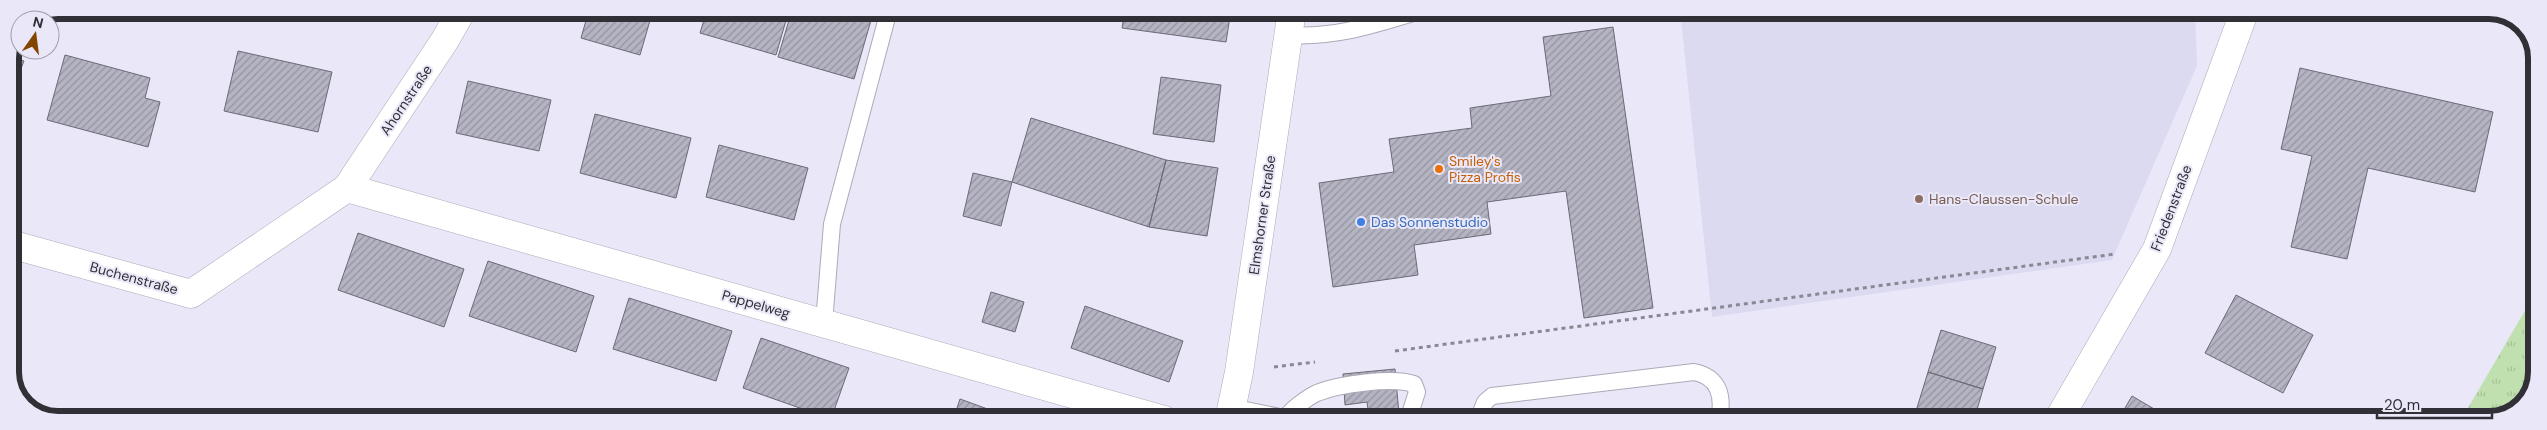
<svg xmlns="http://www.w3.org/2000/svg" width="2547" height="430" viewBox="0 0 2547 430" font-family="'DM Sans',sans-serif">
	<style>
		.built { fill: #dcdaf1 }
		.grass { fill: url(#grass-tufts) }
		.building { fill: url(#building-hatch); stroke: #6b6a77 }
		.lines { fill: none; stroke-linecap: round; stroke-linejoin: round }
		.service-casing { stroke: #abaab8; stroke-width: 18 }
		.minor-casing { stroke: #abaab8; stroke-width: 29 }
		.secondary-casing { stroke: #abaab8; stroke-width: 29 }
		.path { stroke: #898893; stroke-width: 3; stroke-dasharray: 4 4; stroke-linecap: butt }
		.service { stroke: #fff; stroke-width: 16 }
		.minor { stroke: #fff; stroke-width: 28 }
		.secondary { stroke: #fff; stroke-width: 28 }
		.food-dot { fill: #e8710a; stroke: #eae8f8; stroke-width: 2 }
		.education-dot { fill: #8d6e63; stroke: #eae8f8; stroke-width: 2 }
		.shop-dot { fill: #3f7fe0; stroke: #eae8f8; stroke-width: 2 }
		.labels { text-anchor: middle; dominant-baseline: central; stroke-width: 4; stroke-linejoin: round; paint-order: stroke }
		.street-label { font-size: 14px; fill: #313036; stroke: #eae8f8 }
		.food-label { font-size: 14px; fill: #c56008; stroke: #eae8f8; text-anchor: start }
		.education-label { font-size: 14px; fill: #785e54; stroke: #eae8f8; text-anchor: start }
		.shop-label { font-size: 14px; fill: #366cbe; stroke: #eae8f8; text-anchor: start }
		.rim { fill: none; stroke: #313036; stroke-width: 6 }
	</style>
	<defs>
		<pattern id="grass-tufts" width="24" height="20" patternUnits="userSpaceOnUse" patternTransform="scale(1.25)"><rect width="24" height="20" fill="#c0e1af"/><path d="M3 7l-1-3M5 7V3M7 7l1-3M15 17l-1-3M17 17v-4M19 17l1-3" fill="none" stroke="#a5c197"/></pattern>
		<pattern id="building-hatch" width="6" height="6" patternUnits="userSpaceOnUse" patternTransform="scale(1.25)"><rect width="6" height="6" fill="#b5b4c3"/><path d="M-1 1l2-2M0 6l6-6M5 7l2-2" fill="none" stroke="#94939f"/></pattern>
	</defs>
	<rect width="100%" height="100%" fill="#eae8f8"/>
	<path class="built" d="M1680,10H2195L2197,66L2112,260L1712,317Z"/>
	<path class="grass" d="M2537,290V379L2520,408L2489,420H2461Z"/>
	<path class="building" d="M589,10H653L640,55L581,38Z
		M707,10H789L776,55L700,33Z
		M792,10H874L854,79L778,57Z
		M1125,10H1231L1226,42L1122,28Z
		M2475,10H2496L2517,21L2516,25Z
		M1613,27L1653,308L1584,318L1566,191L1487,202L1491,234L1414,245L1418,275L1333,287L1319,183L1394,172L1389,139L1472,128L1470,108L1551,96L1543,37Z
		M238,51L332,72L318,132L224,111Z
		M65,55L150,78L145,98L160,102L148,147L47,120Z
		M11,56L24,61L10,96V58Z
		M2300,68L2493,112L2475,192L2368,168L2347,259L2291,247L2312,156L2281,149Z
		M1161,77L1221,85L1214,142L1153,134Z
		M468,81L551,100L539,151L456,133Z
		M595,114L691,138L676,198L580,173Z
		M1031,118L1166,160L1149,227L1012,182Z
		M719,145L808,168L794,220L706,197Z
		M1166,160L1218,168L1207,236L1149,227Z
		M973,173L1012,182L1001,226L963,216Z
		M358,233L464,269L444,327L338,290Z
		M488,261L594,296L576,352L469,316Z
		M991,292L1024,302L1015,332L982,322Z
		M2236,295L2313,335L2283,393L2205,353Z
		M629,298L732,331L716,381L613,349Z
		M1085,306L1183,341L1169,382L1071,348Z
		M1941,330L1996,347L1983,389L1928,372Z
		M761,338L849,368L831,419L743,388Z
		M1395,369L1399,414L1369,417L1367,402L1345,405L1343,374Z
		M1928,372L1983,389L1974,420H1945L1916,411Z
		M2132,396L2173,420H2118Z
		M960,399L1018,420H953Z"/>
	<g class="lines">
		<g class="service-casing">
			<path id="service" d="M1288,35C1338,38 1376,24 1423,10
				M824,323L832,224L889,10
				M1231,407L1294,420
				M1284,420C1289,411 1308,397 1317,393C1339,384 1393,377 1414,384L1417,392L1408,420
				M1478,420L1485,402L1492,396L1694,372C1719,377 1724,396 1719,420"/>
		</g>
		<g class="minor-casing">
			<path id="minor" d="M347,188L1164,420
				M10,244L191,294L347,188L445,40L462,10
				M2058,420L2157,249L2245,10"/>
		</g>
		<g class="secondary-casing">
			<path id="secondary" d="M1229,420L1239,372L1292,10"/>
		</g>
		<path class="path" d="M1395,351L2115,254
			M1274,367L1315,362"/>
		<use href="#service" class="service"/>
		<use href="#minor" class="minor"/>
		<use href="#secondary" class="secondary"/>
	</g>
	<circle class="food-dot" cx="1439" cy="169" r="5"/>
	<circle class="education-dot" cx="1919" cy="199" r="5"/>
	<circle class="shop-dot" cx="1361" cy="222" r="5"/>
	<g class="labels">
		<g class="street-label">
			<text transform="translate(406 100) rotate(-56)">Ahornstraße</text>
			<text transform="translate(2171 208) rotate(-69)">Friedenstraße</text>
			<text transform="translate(1262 215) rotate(-82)">Elmshorner Straße</text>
			<text transform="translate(134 278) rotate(15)">Buchenstraße</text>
			<text transform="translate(756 304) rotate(16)">Pappelweg</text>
		</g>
		<g class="food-label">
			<text x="1449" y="161">Smiley's<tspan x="1449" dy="16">Pizza Profis</tspan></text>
		</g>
		<g class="education-label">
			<text x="1929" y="199">Hans-Claussen-Schule</text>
		</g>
		<g class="shop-label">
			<text x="1371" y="222">Das Sonnenstudio</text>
		</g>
	</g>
	<path d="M0 0H2547V430H0ZM58 19H2489A39 39 0 0 1 2528 58V372A39 39 0 0 1 2489 411H58A39 39 0 0 1 19 372V58A39 39 0 0 1 58 19Z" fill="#eae8f8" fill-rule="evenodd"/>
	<path class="rim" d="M58 19H2489A39 39 0 0 1 2528 58V372A39 39 0 0 1 2489 411H58A39 39 0 0 1 19 372V58A39 39 0 0 1 58 19Z"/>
	<g transform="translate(35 35) rotate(14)"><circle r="24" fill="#eae8f8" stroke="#a09eaa"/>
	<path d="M0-4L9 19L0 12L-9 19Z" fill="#824502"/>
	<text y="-8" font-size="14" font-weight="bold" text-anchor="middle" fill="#313036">N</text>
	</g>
	<path d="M2377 410v8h115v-8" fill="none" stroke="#313036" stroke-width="2.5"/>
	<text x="2384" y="410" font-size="15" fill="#313036" stroke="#eae8f8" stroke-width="4" paint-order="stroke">20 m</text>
</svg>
